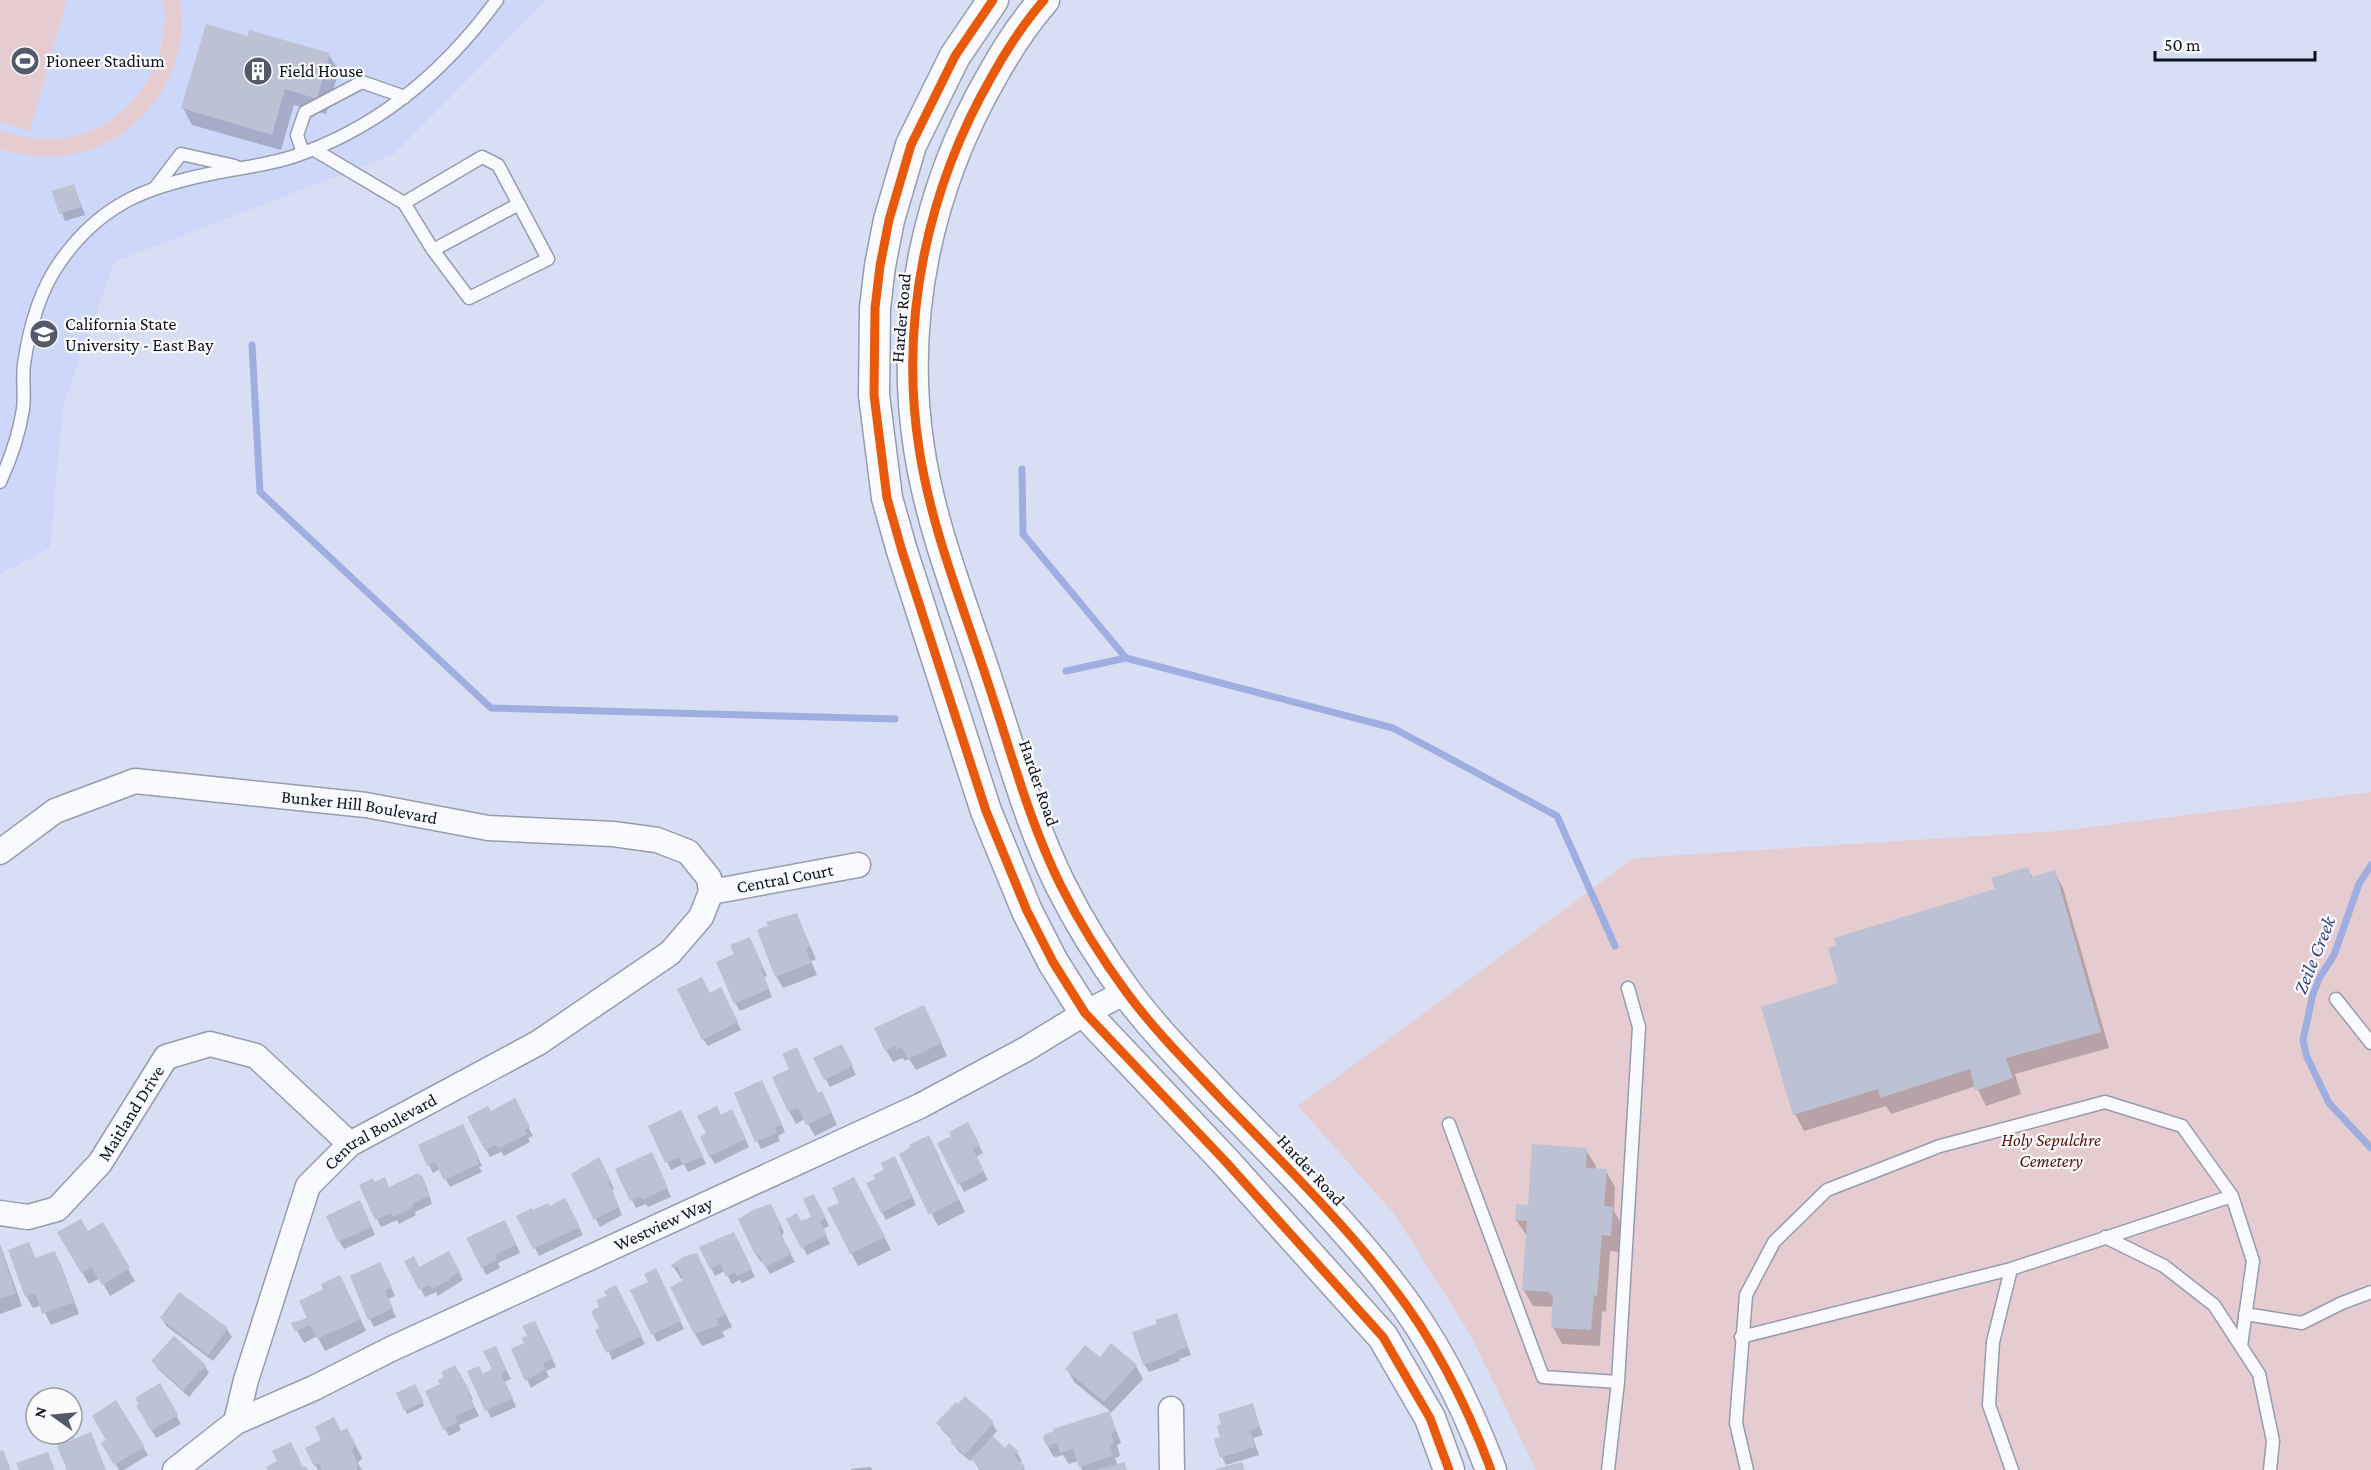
<svg xmlns="http://www.w3.org/2000/svg" width="2371" height="1470" viewBox="0 0 2371 1470" font-family="'Crimson Pro',serif">
	<style>
		.built { fill: #cdd7f9 }
		.green { fill: #e5ccd1 }
		.shadow { fill: #0003 }
		.lines { fill: none; stroke-linecap: round; stroke-linejoin: round }
		.stream { stroke: #9faee0; stroke-width: 7 }
		.building { fill: #bcc1d4 }
		.service-casing { stroke: #979bae; stroke-width: 15 }
		.minor-casing { stroke: #979bae; stroke-width: 27 }
		.tertiary-casing { stroke: #979bae; stroke-width: 33 }
		.service { stroke: #f9fafd; stroke-width: 12 }
		.minor { stroke: #f9fafd; stroke-width: 24 }
		.tertiary { stroke: #f9fafd; stroke-width: 30 }
		.cycleway-casing { stroke: #fbfbfb; stroke-width: 13 }
		.cycleway { stroke: #e8590c; stroke-width: 9 }
		.labels { text-anchor: middle; dominant-baseline: central; stroke-width: 4.5; stroke-linejoin: round; paint-order: stroke }
		.poi-label { font-size: 18px; fill: #0d1121; stroke: #fbfbfb; text-anchor: start }
		.street-label { font-size: 18px; fill: #0d1121; stroke: #fbfbfb }
		.park-label { font-size: 18px; font-style: italic; fill: #561409; stroke: #fbfbfb }
		.water-label { font-size: 20px; font-style: italic; fill: #36448e; stroke: #fbfbfb }
	</style>
	<rect width="100%" height="100%" fill="#d8def4"/>
	<path class="built" d="M0,0H547L394,154L114,262L63,406L50,548L0,574Z"/>
	<path class="green" d="M0,0H67L30,131L0,122Z
		M163,0H180C192,68 147,134 82,152C55,160 26,157 0,149V131C18,136 36,140 55,139C125,135 174,67 163,0Z
		M2371,792V1470H1536L1470,1334L1395,1215L1298,1106L1634,858L2059,831Z"/>
	<path class="shadow" d="M249,38L329,55L339,71L326,114L294,105L281,150L192,125L183,108Z
		M74,186L85,215L65,221L54,192Z
		M2027,868L2033,878L2054,871L2063,888L2109,1048L2015,1074L2021,1094L1986,1106L1976,1086L1891,1114L1886,1106L1804,1131L1795,1114L1840,984L1997,890Z
		M796,914L816,959L811,961L817,975L783,988L776,976Z
		M750,939L767,976L764,977L772,997L740,1011L735,1003L736,955Z
		M710,995L725,997L741,1030L708,1046L703,1039Z
		M930,1019L947,1056L916,1070L909,1059L905,1061L903,1058L893,1062L886,1050Z
		M846,1054L856,1075L830,1087L815,1059Z
		M766,1090L785,1132L778,1136L780,1141L761,1149L736,1094Z
		M819,1095L828,1105L837,1125L815,1136L805,1119L796,1124L789,1111Z
		M514,1100L533,1136L528,1138L530,1142L504,1156L501,1152L490,1157L469,1118L490,1112Z
		M721,1116L736,1119L749,1147L715,1164L710,1156L708,1134Z
		M685,1119L706,1164L688,1172L684,1164L671,1170L650,1126Z
		M972,1132L983,1153L976,1157L988,1180L964,1192L960,1184Z
		M467,1133L482,1166L479,1167L482,1172L450,1187L440,1169L433,1173L429,1165Z
		M929,1137L965,1212L938,1226L901,1154Z
		M1586,1150L1596,1166L1595,1170L1606,1171L1615,1187L1614,1211L1622,1225L1620,1252L1610,1251L1606,1312L1602,1311L1600,1346L1562,1344L1553,1327L1554,1307L1533,1306L1523,1289L1527,1236L1516,1220Z
		M656,1162L671,1197L648,1207L646,1204L636,1208L617,1169Z
		M603,1166L614,1189L612,1190L622,1215L600,1227L573,1175Z
		M899,1166L916,1205L886,1220L882,1212L877,1180Z
		M375,1184L389,1188L426,1185L432,1204L415,1212L416,1215L399,1224L397,1220L381,1227L361,1186Z
		M861,1191L891,1250L858,1266L829,1209Z
		M818,1203L829,1226L823,1229L830,1244L807,1255L788,1220L801,1223L813,1217Z
		M549,1208H569L583,1235L539,1256L535,1248L533,1212Z
		M364,1210L375,1235L344,1249L339,1241Z
		M775,1213L784,1232L782,1235L786,1246L795,1262L770,1274L763,1261L761,1262L756,1255L740,1220Z
		M102,1224L135,1281L110,1296L100,1278L89,1284L59,1233H87Z
		M509,1229L520,1253L498,1263L500,1268L486,1275L482,1267Z
		M738,1242L755,1277L742,1283L740,1280L732,1284L725,1271L715,1276L711,1268Z
		M0,1244L22,1306L0,1314Z
		M28,1244L36,1259L54,1253L61,1265L79,1314L51,1325L41,1305L33,1308L26,1296Z
		M406,1261L419,1268L453,1261L463,1280L438,1296L436,1292L425,1297Z
		M673,1266L703,1267L732,1327L722,1332L725,1337L702,1346L695,1334L685,1281L684,1278L681,1279Z
		M384,1272L395,1296L388,1299L396,1317L374,1327L370,1319Z
		M660,1278L684,1329L657,1342L653,1334Z
		M346,1289L366,1331L325,1351L317,1336L304,1343L293,1324L309,1319Z
		M620,1295L645,1344L612,1360L601,1329Z
		M1176,1314L1191,1355L1179,1359L1180,1361L1149,1372L1144,1364L1159,1325Z
		M162,1318L227,1329L232,1337L213,1361L166,1326Z
		M539,1330L556,1367L546,1371L549,1377L531,1388L513,1350L526,1344Z
		M499,1356L511,1379L505,1382L516,1407L491,1418L469,1372L482,1375L494,1370Z
		M1100,1359L1136,1366L1143,1379L1110,1414L1121,1443L1117,1445L1120,1456L1115,1458L1118,1466L1124,1464L1127,1470H1082L1078,1461L1069,1464L1063,1455L1056,1457L1053,1456L1046,1443L1056,1432L1055,1430L1111,1412L1074,1382L1067,1369Z
		M153,1361L205,1366L209,1373L189,1397L158,1369Z
		M455,1367L473,1399L471,1400L479,1416L459,1425L461,1430L449,1436L445,1429L442,1384Z
		M160,1386L181,1424L156,1438L138,1406Z
		M415,1386L424,1406L407,1414L398,1394Z
		M116,1402L148,1455L124,1470H119L103,1444L108,1441Z
		M1252,1405L1263,1435L1253,1438L1259,1455L1226,1465L1222,1457V1438Z
		M992,1423L997,1431L992,1437L1005,1450L1017,1453L1022,1461L1020,1463L1025,1470H980L972,1459L970,1461L957,1450L953,1441L943,1431L938,1424Z
		M341,1432L354,1442L362,1458L358,1463L362,1470H318L315,1465L323,1441Z
		M871,1467L872,1470H851V1469Z"/>
	<g class="lines">
		<path class="stream" d="M252,345L260,492L491,708L895,719
			M1022,469L1023,534L1126,658
			M1066,671L1126,658L1393,728L1557,816L1615,946
			M2371,865L2359,884L2334,955L2320,977L2313,994L2303,1040L2307,1057L2329,1103L2371,1148"/>
	</g>
	<path class="building" d="M206,24L248,36L249,30L330,53L317,99L285,89L272,135L181,108Z
		M74,184L81,207L59,214L52,191Z
		M2028,867L2031,877L2055,870L2101,1032L2006,1058L2013,1078L1975,1091L1970,1069L1880,1098L1878,1089L1793,1115L1761,1007L1838,983L1828,948L1836,946L1834,938L1995,889L1991,878Z
		M797,913L810,947L806,948L811,963L775,977L757,930L768,925L766,922Z
		M750,937L763,967L761,969L769,989L734,1004L716,962L734,954L730,945Z
		M702,977L710,993L721,987L738,1022L702,1040L677,989Z
		M924,1005L942,1043L908,1059L902,1047L896,1050L895,1046L885,1051L874,1028Z
		M842,1044L853,1066L824,1080L813,1058Z
		M797,1047L818,1093L822,1091L832,1113L806,1125L798,1107L788,1112L772,1077L789,1069L782,1054Z
		M762,1080L782,1124L775,1128L777,1133L755,1142L734,1093Z
		M515,1098L530,1127L525,1130L527,1134L498,1149L496,1145L485,1150L467,1117L488,1106L491,1111Z
		M717,1106L721,1115L732,1109L746,1139L709,1157L700,1137L706,1133L697,1116Z
		M681,1110L703,1156L683,1165L679,1157L665,1163L648,1126Z
		M968,1122L980,1145L973,1149L984,1171L958,1185L937,1143L951,1136L949,1132Z
		M463,1124L479,1158L476,1159L479,1164L444,1180L435,1162L427,1166L418,1145Z
		M929,1135L940,1157L938,1158L959,1200L929,1215L899,1154L910,1148L909,1145Z
		M1532,1144L1587,1148L1586,1168L1607,1169L1604,1206L1613,1207L1611,1236L1602,1235L1597,1296L1594,1295L1591,1330L1551,1328L1553,1295L1550,1294V1292L1522,1290L1527,1221L1515,1220L1516,1204L1528,1205Z
		M652,1152L668,1188L642,1200L640,1197L630,1201L615,1169Z
		M895,1156L912,1197L881,1213L866,1183L875,1179L873,1175L884,1170L881,1163Z
		M599,1157L611,1181L608,1182L619,1207L594,1220L571,1174Z
		M418,1173L420,1176L422,1175L427,1187H425L429,1196L412,1204L413,1207L393,1217L391,1213L375,1220L359,1185L373,1178L375,1182L385,1177L389,1187Z
		M854,1177L885,1237L850,1254L827,1208L839,1203L832,1188Z
		M814,1194L826,1218L820,1221L827,1235L801,1248L786,1219L797,1213L801,1221L811,1217L803,1199Z
		M565,1198L580,1227L533,1249L516,1216L532,1208L533,1210L548,1203L550,1206Z
		M360,1200L372,1227L338,1242L326,1216Z
		M771,1204L781,1224L778,1226L782,1237L792,1254L765,1267L758,1254L755,1255L738,1219L755,1209Z
		M81,1219L88,1231L103,1222L130,1268L102,1285L91,1267L81,1273L57,1232Z
		M505,1220L516,1245L495,1255L497,1260L481,1268L466,1238Z
		M734,1232L752,1269L737,1276L735,1272L726,1277L720,1264L710,1269L699,1247Z
		M29,1242L35,1258L55,1251L74,1302L42,1314L35,1293L25,1297L8,1250Z
		M0,1246L16,1294L0,1299Z
		M449,1251L460,1272L449,1278L450,1280L432,1289L430,1285L419,1290L404,1261L414,1256L419,1267Z
		M697,1253L726,1315L717,1319L719,1325L694,1334L670,1287L683,1280L677,1266L672,1268L671,1265L685,1256Z
		M380,1262L392,1287L385,1291L393,1308L368,1320L350,1276Z
		M656,1268L681,1321L651,1335L630,1290L648,1282L644,1274Z
		M340,1275L361,1319L317,1339L310,1325L295,1332L291,1323L307,1318L299,1301L323,1289L321,1284Z
		M616,1285L642,1336L606,1353L595,1330L599,1328L591,1311L599,1307L596,1300L606,1296L604,1291Z
		M179,1292L228,1328L208,1355L160,1318Z
		M1177,1313L1188,1347L1176,1351V1353L1143,1365L1132,1332L1157,1324L1155,1320Z
		M535,1321L553,1359L543,1363L546,1369L525,1381L511,1349L524,1343L521,1338L527,1336L522,1326Z
		M174,1336L206,1365L183,1390L151,1361Z
		M1111,1343L1137,1365L1104,1402L1065,1369L1085,1345L1100,1357Z
		M496,1346L507,1371L501,1374L513,1398L485,1411L467,1371L479,1366L483,1374L492,1369L483,1351Z
		M455,1365L470,1391L468,1392L475,1407L455,1417L458,1422L443,1430L425,1391L440,1384L438,1380L444,1377L441,1372Z
		M160,1383L178,1415L151,1431L136,1405L139,1404L135,1398Z
		M415,1384L424,1402L404,1411L396,1393Z
		M965,1396L994,1422L965,1455L950,1442L953,1439L936,1423L956,1402L958,1404Z
		M116,1400L145,1447L114,1465L101,1443L106,1440L92,1416Z
		M1253,1403L1260,1427L1250,1430L1255,1447L1220,1458L1214,1439L1220,1437L1217,1426L1221,1424L1218,1414Z
		M1109,1411L1116,1431L1111,1433L1114,1444L1110,1445L1113,1456L1079,1467L1073,1449L1060,1453L1057,1443L1048,1446L1045,1443L1043,1438L1045,1434L1054,1431L1053,1429Z
		M334,1417L341,1431L347,1428L356,1445L352,1450L358,1464L357,1470H322L319,1464L314,1466L305,1448L321,1440L315,1427Z
		M91,1432L106,1470H67L57,1446Z
		M993,1436L1005,1448L1009,1443L1019,1452L1014,1456L1025,1466L1021,1470H982L971,1459Z
		M291,1442L303,1467L306,1466L308,1470H268L266,1467L277,1461L272,1451Z
		M3,1450L11,1470H0V1451Z
		M48,1452L55,1470H19L16,1463Z
		M1125,1462L1126,1470H1098V1469Z
		M1242,1462L1245,1470H1216V1469Z"/>
	<g class="lines">
		<g class="service-casing">
			<path id="service" d="M313,149L404,203L482,157L498,165L548,259L469,298L433,250L404,203
				M303,153L297,135L305,112L362,82L405,97
				M155,188L181,154L235,166
				M433,250L519,204
				M0,482C11,458 19,435 23,409C25,394 22,379 24,364C29,330 40,290 60,262C103,200 154,184 225,171C248,167 270,164 292,157C377,129 445,71 497,0
				M2336,999L2371,1043
				M1449,1124L1543,1377L1618,1382L1608,1470
				M2105,1237L2164,1266L2214,1305L2259,1374L2273,1441L2270,1470
				M2011,1269L1993,1342L1989,1405L2012,1470
				M2245,1314L2302,1323L2342,1303L2371,1292
				M1741,1337L2011,1269L2232,1196
				M1618,1382L1639,1027L1628,988
				M1747,1470L1736,1423L1746,1295L1774,1242L1827,1190L1940,1146L2105,1102L2182,1126L2232,1196L2253,1261L2241,1346"/>
		</g>
		<g class="minor-casing">
			<g id="minor">
				<path id="s1" d="M0,852L55,811L135,781L366,805L488,828L613,834L657,840L688,852L709,878L711,892"/>
				<path id="s2" d="M711,892L858,865"/>
				<path id="s3" d="M0,1213L28,1217L57,1209L100,1163L166,1057L210,1044L256,1056L350,1144"/>
				<path d="M1171,1409L1172,1470"/>
				<path id="s4" d="M236,1422L314,1388L391,1349L920,1106L1026,1049L1085,1013L1126,992"/>
				<path id="s5" d="M175,1470L236,1422L246,1380L308,1186L350,1144L538,1043L670,953L701,917L711,892"/>
			</g>
		</g>
		<g class="tertiary-casing">
			<path id="tertiary" d="M993,0L955,56L911,145L889,220L880,266L875,308L874,395L887,498L902,551L986,811L1027,911L1053,962L1085,1013L1225,1161L1383,1337L1430,1418L1449,1470
				M1044,0C1024,23 1007,49 992,76C928,187 899,319 919,448C931,529 965,611 990,689C1012,755 1030,824 1061,886C1080,924 1102,959 1127,993C1156,1032 1189,1065 1222,1100C1280,1160 1341,1220 1392,1286C1434,1340 1467,1406 1491,1470"/>
		</g>
		<use href="#service" class="service"/>
		<use href="#minor" class="minor"/>
		<use href="#tertiary" class="tertiary"/>
		<g class="cycleway-casing">
			<path id="cycleway" d="M993,0L955,56L911,145L889,220L880,266L875,308L874,395L887,498L902,551L986,811L1027,911L1053,962L1085,1013L1225,1161L1383,1337L1430,1418L1449,1470
				M1044,0C1024,23 1007,49 992,76C928,187 899,319 919,448C931,529 965,611 990,689C1012,755 1030,824 1061,886C1080,924 1102,959 1127,993C1156,1032 1189,1065 1222,1100C1280,1160 1341,1220 1392,1286C1434,1340 1467,1406 1491,1470"/>
		</g>
		<use href="#cycleway" class="cycleway"/>
	</g>
	<defs>
		<g id="stadium-disc" transform="scale(1.5)"><circle r="9.5" fill="#54596b" stroke="#fbfbfb"/><path d="M0-5a6.5 5 0 1 0 0 10a6.5 5 0 1 0 0-10ZM-3.5-1.8h7v3.6h-7Z" fill="#fff"/></g>
		<g id="building-disc" transform="scale(1.5)"><circle r="9.5" fill="#54596b" stroke="#fbfbfb"/><path d="M-4-6H4V6H1V3H-1V6H-4ZM-2.5-4.3h1.7v1.8h-1.7ZM.8-4.3h1.7v1.8H.8ZM-2.5-1h1.7V.8h-1.7ZM.8-1h1.7V.8H.8Z" fill="#fff"/></g>
		<g id="university-disc" transform="scale(1.5)"><circle r="9.5" fill="#54596b" stroke="#fbfbfb"/><path d="M0-5L7-2L0 1L-7-2ZM-4 1L0 2.5L4 1V4Q0 6-4 4Z" fill="#fff"/></g>
	</defs>
	<g fill-rule="evenodd">
		<use href="#stadium-disc" x="25" y="61"/>
		<use href="#building-disc" x="258" y="71"/>
		<use href="#university-disc" x="44" y="334"/>
	</g>
	<g class="labels">
		<g class="poi-label">
			<text x="46" y="61">Pioneer Stadium</text>
			<text x="279" y="71">Field House</text>
			<text x="65" y="324">California State<tspan x="65" dy="21">University - East Bay</tspan></text>
		</g>
		<g class="street-label">
			<text transform="translate(901 318) rotate(-85)">Harder Road</text>
			<text transform="translate(1039 783) rotate(71)">Harder Road</text>
			<text stroke="none"><textPath href="#s1" startOffset="380">Bunker Hill Boulevard</textPath></text>
			<text stroke="none"><textPath href="#s2" startOffset="75">Central Court</textPath></text>
			<text stroke="none"><textPath href="#s3" startOffset="180">Maitland Drive</textPath></text>
			<text stroke="none"><textPath href="#s5" startOffset="416">Central Boulevard</textPath></text>
			<text transform="translate(1311 1170) rotate(47)">Harder Road</text>
			<text stroke="none"><textPath href="#s4" startOffset="471">Westview Way</textPath></text>
		</g>
		<g class="park-label">
			<text x="2051" y="1140">Holy Sepulchre<tspan x="2051" dy="21">Cemetery</tspan></text>
		</g>
		<g class="water-label">
			<text transform="translate(2314 955) rotate(-68)">Zeile Creek</text>
		</g>
	</g>
	<g transform="translate(54 1416) rotate(285)"><circle r="28" fill="#fbfbfb" stroke="#9c9da4" stroke-width="1.5"/>
	<path d="M0-4.5L10 22L0 15L-10 22Z" fill="#54596b"/>
	<text y="-9" font-size="16" font-weight="bold" text-anchor="middle" fill="#0d1121">N</text>
	</g>
	<path d="M2155 51v9h160v-9" fill="none" stroke="#0d1121" stroke-width="3"/>
	<text x="2164" y="51" font-size="18" fill="#0d1121" stroke="#fbfbfb" stroke-width="4.5" paint-order="stroke">50 m</text>
</svg>
